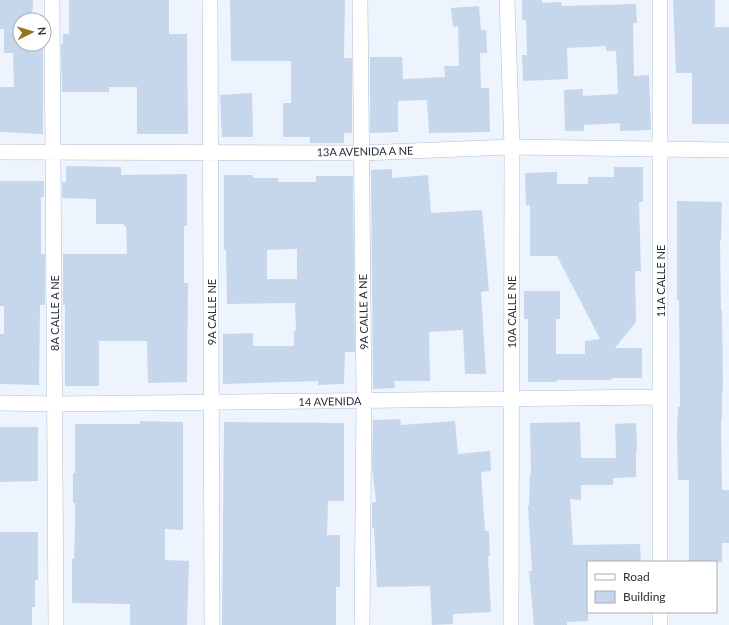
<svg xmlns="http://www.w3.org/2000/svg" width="729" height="625" viewBox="0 0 729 625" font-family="Lato,sans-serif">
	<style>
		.building { fill: #c6d6eb; fill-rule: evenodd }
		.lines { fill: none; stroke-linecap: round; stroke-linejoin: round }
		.minor-casing { stroke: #afbed2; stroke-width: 16 }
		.minor { stroke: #fff; stroke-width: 15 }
		.labels { text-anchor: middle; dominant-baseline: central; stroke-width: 3; stroke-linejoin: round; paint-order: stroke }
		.street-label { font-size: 11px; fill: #2a3038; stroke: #fff }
	</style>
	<rect width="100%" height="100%" fill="#eef4fd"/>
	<path class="building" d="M0,0H33L32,20H20V44H43V134L0,132V87H14L13,53H4V29H0Z
		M69,0H169V34H187L188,134H137V87H109V92H62L61,44H63V34H69Z
		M230,0H345L344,58H352V133H344V143H310V137H283V103H291V61H231Z
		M522,0H542V3L561,2L562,6L636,4L637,23H633L634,76L649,75L651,130L620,131V123L584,125V131H565L564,90L583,89V96L618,94L616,51H606V46L567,48L568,79L523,81L522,55H527L526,20H522Z
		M673,0H715V27H729V124H692V73H676Z
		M479,6L481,30H486L487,53H480L481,88H489L490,132L429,133L427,100L398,101V132L370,133V57H402L403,79L445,77L444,66H459L458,26L453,27L451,8Z
		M252,93L253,137H222L220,95Z
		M66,166L121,167V175L187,174V226H184V283H188L187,382L148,383L147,341H99V386H65V305H63V254H127L126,226H124V224H96V199L62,198V182H66Z
		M614,167H643V202H639L641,271H635L636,322L615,348H642V378H611L612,380H557V382H528V319H524V291H560V319H556V354H585V341L600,339L557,256H530V205H526L525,173L557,172V184H588V177H614Z
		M392,169V178L428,175L431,213L482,210L489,291L481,292L486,374H465L463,330L429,332L430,381H394L395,388L373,389L371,170Z
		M224,175H253V178H278V182H316V176H353L355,352H345L344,384L318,385V381L223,384V334L253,333V346H294V331H296L295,303L227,304L226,250H224ZM297,249V279H267V250Z
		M0,181H44V197H41V254H45V305H40L39,385L0,384V334H4V306H0Z
		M677,201L722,202L721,240H720L721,310H722L723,391H722V420H721L722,490H729V543H722V562H689V480H678L677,435L678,407H680L679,300H677Z
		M400,419L401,425L455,421L458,454L490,451L491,471L481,472L485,531H489L490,556H488L491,612L453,614V624L432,625L430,586L377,587L374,528H372V502H376L372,467L373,420Z
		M140,421L183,422V530L165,529V560L189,561L187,625H130V604L72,603V559H74L75,527V503H73V473H75V424H140Z
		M224,422L344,423V501H328L327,535H340V587H336V625H222Z
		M580,422L581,458H616L615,424L636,423L637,451H636V477L613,478V485H581V500L570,499L573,545L640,544L641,562H588V621L567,622V625H534L529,571H532L528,506H529L530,474H531L530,423Z
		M0,427H38V481L0,482Z
		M0,532H38V580H35V607H32V625H0Z"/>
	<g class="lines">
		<g class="minor-casing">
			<path id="minor" d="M52,0L56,625
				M210,0L212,625
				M360,0L364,400L362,625
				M507,0L512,147L511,625
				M660,0V562
				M0,152L362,153L512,147L729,150
				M0,403L55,404L660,397
				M660,612V625"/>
		</g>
		<use href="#minor" class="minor"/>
	</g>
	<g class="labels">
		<g class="street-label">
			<text transform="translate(365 151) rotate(-1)">13A AVENIDA A NE</text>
			<text transform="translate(660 281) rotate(-90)">11A CALLE NE</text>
			<text transform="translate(211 312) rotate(-90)">9A CALLE NE</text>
			<text transform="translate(363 312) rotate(-91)">9A CALLE A NE</text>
			<text transform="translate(511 312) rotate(-90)">10A CALLE NE</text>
			<text transform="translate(54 313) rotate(-90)">8A CALLE A NE</text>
			<text transform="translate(330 401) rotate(-1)">14 AVENIDA</text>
		</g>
	</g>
	<rect x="587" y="561" width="130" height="52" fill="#ffffff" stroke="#aaacaf"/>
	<rect x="595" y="574" width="20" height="6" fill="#ffffff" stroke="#aaacaf"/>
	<text x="623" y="581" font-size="12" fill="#2a3038">Road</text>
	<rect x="595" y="591" width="20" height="12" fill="#c6d6eb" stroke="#aaacaf"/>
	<text x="623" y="601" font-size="12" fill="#2a3038">Building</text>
	<g transform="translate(32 32) rotate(85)"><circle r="19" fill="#ffffff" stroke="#aaacaf"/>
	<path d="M0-3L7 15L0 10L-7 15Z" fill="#92771e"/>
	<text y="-6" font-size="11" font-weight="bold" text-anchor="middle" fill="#2a3038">N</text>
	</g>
</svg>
